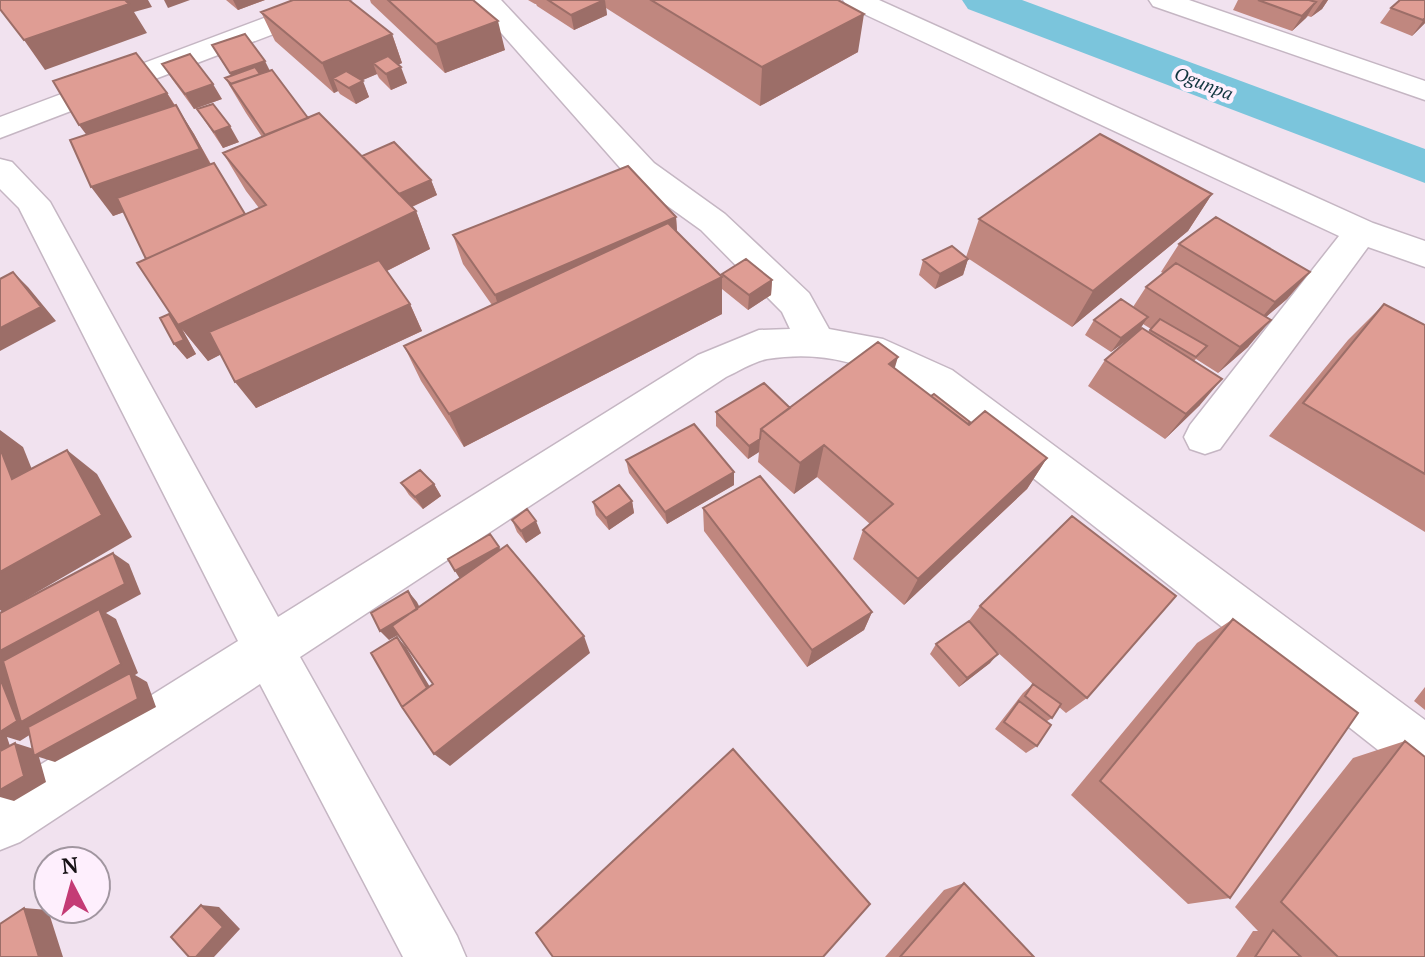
<svg xmlns="http://www.w3.org/2000/svg" width="1425" height="957" viewBox="0 0 1425 957" font-family="'PT Serif',serif">
	<style>
		.lines { fill: none; stroke-linecap: round; stroke-linejoin: round }
		.canal { fill: #7bc5dc; fill-rule: evenodd }
		.minor-casing { stroke: #c5b6c3; stroke-width: 3 }
		.minor { fill: #fff; fill-rule: evenodd }
		.wall { fill: #c0877f }
		.shaded-wall { fill: #9c6e68 }
		.building { fill: #df9d94; stroke: #9c6e68; stroke-width: 2 }
		.labels { text-anchor: middle; dominant-baseline: central; stroke-width: 8; stroke-linejoin: round; paint-order: stroke }
		.far-water-label { font-size: 18px; font-style: italic; fill: #10343e; stroke: #feeffd }
	</style>
	<rect width="100%" height="100%" fill="#f1e2ef"/>
	<g class="lines">
		<path class="canal" d="M962,0H1022L1425,149V183L968,9Z"/>
		<g class="minor-casing">
			<path id="minor" d="M312,0H351L347,6L0,138V117Z
				M472,0H501L654,163L725,214L809,293L829,329L883,339L952,370L1425,720V780L1406,772L924,392C868,367 830,349 767,359C753,362 739,371 726,377L300,657L457,936L466,957H403L260,684L20,842L0,850V790L238,641L19,208L0,189V159L12,162L50,202L278,617L698,355L759,330L790,329L782,312L701,230L630,179Z
				M843,0H879L1373,223L1425,241V267L1368,247L1220,449L1205,454L1190,449L1184,437L1190,425L1339,236L847,6Z
				M1149,0H1189L1425,81V100L1153,6Z"/>
		</g>
		<use href="#minor" class="minor"/>
	</g>
	<path class="wall" d="M226,0H265L238,10Z
		M370,0H473L505,50L445,73L371,3Z
		M528,0H838L858,52L760,106L606,8L607,15L574,30L537,6L536,4H535Z
		M1238,0H1328L1322,9L1311,17L1308,16L1292,31L1233,10Z
		M1425,0V23L1412,36L1380,23L1391,8Z
		M261,12L392,34L402,63L398,65L407,83L391,90L379,78L377,74L362,80L369,97L356,104L340,94L338,91L334,93L275,41Z
		M212,45L270,71L308,118L362,156L431,180L437,195L412,207L416,211L430,249L387,271L410,304L422,331L256,408L221,354L208,361L182,329L196,354L187,359L174,344L178,324L124,212L113,216L86,135L167,93L194,134L211,164L214,163L245,214L259,208L246,191L223,153L262,137L246,113L225,78L231,76Z
		M162,64L222,99L194,109L172,79Z
		M197,109L239,142L223,148Z
		M1212,194L1188,231L1072,327L966,257L979,219Z
		M676,217L677,232L722,277V274L772,280L771,295L748,310L722,289V314L464,447L421,381L404,346L492,305L463,264L453,235Z
		M1179,244L1310,272L1287,299L1266,317L1248,347L1218,373L1196,359L1194,361L1200,405L1165,439L1088,386L1105,360L1148,332L1151,329L1143,324L1138,332L1111,352L1085,335L1094,320L1133,307L1146,287L1163,273L1161,272Z
		M968,259L963,275L935,289L919,275L923,260Z
		M1384,304L1425,325V532L1269,436L1348,340Z
		M895,369L931,396L970,422L969,425L1047,458L1027,489L904,605L853,559L863,530L870,524L817,477L794,494L758,462L759,452L748,459L716,426V412L790,408Z
		M626,460L734,485L667,524L629,473Z
		M401,483L434,484L441,496L423,509L409,495Z
		M632,501L634,513L609,530L596,515L593,502Z
		M703,508L872,612L864,630L807,667L704,531Z
		M512,520L541,533L526,543L517,532Z
		M980,606L1087,698L1066,713L1059,707L1052,718L1047,721L1037,746L1026,753L995,729L1023,693L1033,684L1036,687L995,650L990,663L959,687L930,654L936,644L968,622Z
		M1233,619L1230,898L1188,904L1071,795L1197,643Z
		M1425,687V710L1414,701Z
		M1405,741L1425,957H1236L1253,931H1258L1235,907L1353,758Z
		M964,883L1034,957H885L944,890Z"/>
	<path class="shaded-wall" d="M123,0H148L152,7L134,12L147,33L45,70L24,40Z
		M164,0H190L168,8Z
		M233,0H265L238,10Z
		M605,0L607,15L574,30L571,15Z
		M1323,0H1328L1322,9L1311,17Z
		M1316,2L1306,18L1292,31L1302,16Z
		M864,14L858,52L760,106L762,67Z
		M1425,18V23L1412,36Z
		M498,21L505,50L445,73L436,44Z
		M392,34L402,63L383,71L373,63L377,74L347,87L333,78L338,91L334,93L322,63Z
		M265,61L273,77L239,88L230,73Z
		M401,67L407,83L391,90L386,74Z
		M363,81L369,97L356,104L349,88Z
		M213,84L222,99L194,109L185,94Z
		M167,93L185,123L101,154L79,125Z
		M176,105L194,134L218,178L113,216L91,187Z
		M230,126L239,142L223,148L214,132Z
		M431,180L437,195L398,213L391,198Z
		M1212,194L1188,231L1072,327L1093,291Z
		M416,211L430,249L208,361L182,329L196,354L187,359L174,344L169,314L179,325Z
		M676,217L678,245L503,322L495,295Z
		M968,259L963,275L935,289L940,274Z
		M13,272L28,287L56,321L0,351V328Z
		M1310,272L1287,299L1252,329L1275,302Z
		M722,277V314L464,447L449,414Z
		M772,280L771,295L748,310L749,295Z
		M410,304L422,331L256,408L235,382Z
		M1148,317L1138,332L1111,352L1121,338Z
		M1271,320L1248,347L1218,373L1240,347Z
		M898,357L888,391L889,364Z
		M1222,379L1200,405L1165,439L1186,414Z
		M0,430L23,447L45,502L12,479L0,448Z
		M760,439L759,452L748,459L749,446Z
		M824,445L817,477L794,494L800,463Z
		M67,450L97,474L132,537L3,612L0,610V572Z
		M1047,458L1027,489L904,605L918,579Z
		M734,472V485L667,524L665,512Z
		M434,484L441,496L423,509L415,497Z
		M632,501L634,513L609,530L606,518Z
		M536,521L541,533L526,543L521,531Z
		M499,547L505,558L462,582L455,571Z
		M113,553L129,564L141,594L106,613L116,619L138,673L135,675L147,682L156,707L55,762L39,757L46,782L14,801L0,797V790L15,743L37,750L39,729L20,741L7,737L10,746L0,752V651Z
		M408,591L417,602L426,620L389,640L380,631Z
		M872,612L864,630L807,667L812,650Z
		M584,636L590,653L450,766L434,754Z
		M397,637L406,647L439,702L414,718Z
		M998,654L990,663L959,687L967,678Z
		M201,905L219,907L240,929L214,957H196Z
		M24,908L48,910L63,957H39Z"/>
	<path class="building" d="M0,0H125L129,4L24,40L0,9Z
		M293,0H349L392,34L322,63L261,12Z
		M388,0H473L498,21L436,44Z
		M548,0H604L571,15Z
		M651,0H838L864,14L762,67Z
		M1258,0H1309L1316,2L1302,16Z
		M1400,0H1425V18L1423,20L1391,8Z
		M245,34L265,61L230,73L212,45Z
		M136,53L167,93L79,125L53,81Z
		M190,54L213,84L185,94L162,64Z
		M388,56L401,67L386,74L373,63Z
		M255,67L260,74L231,84L225,78Z
		M272,70L308,118L265,135L230,84Z
		M346,71L363,81L349,88L333,78Z
		M213,104L230,126L214,132L197,109Z
		M176,105L200,149L91,187L70,140Z
		M319,113L416,211L178,325L137,263L266,205L223,153Z
		M1100,134L1212,194L1093,291L979,219Z
		M394,142L431,180L399,194L362,156Z
		M214,163L245,214L146,259L117,198Z
		M628,166L676,217L495,295L453,235Z
		M1216,217L1310,272L1275,302L1179,244Z
		M668,223L722,277L449,414L404,346Z
		M952,246L968,259L940,274L923,260Z
		M746,259L772,280L749,295L722,274Z
		M379,260L410,304L235,382L209,332Z
		M1176,263L1271,320L1240,347L1146,287Z
		M13,272L41,307L0,328V279Z
		M1121,299L1148,317L1121,338L1094,320Z
		M1384,304L1425,325V474L1303,403Z
		M169,314L184,340L174,344L160,318Z
		M1160,319L1207,346L1196,357L1150,330Z
		M1142,328L1222,379L1186,414L1105,360Z
		M878,342L898,357L889,364L969,425L985,411L1047,458L918,579L863,530L893,504L824,445L800,463L761,429Z
		M764,383L790,408L761,429L760,439L749,446L716,412Z
		M934,394L970,422L968,424L931,396Z
		M694,424L734,472L665,512L626,460Z
		M0,448L12,479L67,450L102,515L0,572Z
		M420,470L434,484L415,497L401,483Z
		M760,476L872,612L812,650L703,508Z
		M619,485L632,501L606,518L593,502Z
		M527,509L536,521L521,531L512,520Z
		M1072,516L1176,596L1087,698L980,606Z
		M490,534L499,547L455,571L448,559Z
		M507,545L584,636L434,754L402,707L433,684L392,626Z
		M113,553L125,584L0,651V613Z
		M408,591L417,609L380,631L371,613Z
		M99,609L121,664L21,722L3,661Z
		M1233,619L1358,713L1230,898L1100,781Z
		M969,621L998,654L967,678L936,644Z
		M397,637L427,688L402,707L371,653Z
		M130,673L138,699L34,756L28,727Z
		M0,678L17,721L0,732Z
		M1033,684L1061,704L1052,718L1025,696Z
		M1019,701L1051,725L1037,746L1004,722Z
		M1405,741L1425,757V957H1338L1281,902Z
		M15,743L24,776L0,790V751Z
		M733,749L870,904L823,957H553L536,933Z
		M964,883L1034,957H900Z
		M201,905L223,927L196,957H189L171,937Z
		M24,908L39,957H0V924Z
		M1273,930L1301,957H1255Z"/>
	<g class="labels">
		<g class="far-water-label">
			<text transform="translate(1204 83) rotate(21)">Ogunpa</text>
		</g>
	</g>
	<g transform="translate(72 885) rotate(354)"><circle r="38" fill="#feeffd" stroke="#a196a0" stroke-width="2"/>
	<path d="M0-6L14 30L0 20L-14 30Z" fill="#c43b75"/>
	<text y="-12" font-size="22" font-weight="bold" text-anchor="middle" fill="#161115">N</text>
	</g>
</svg>
